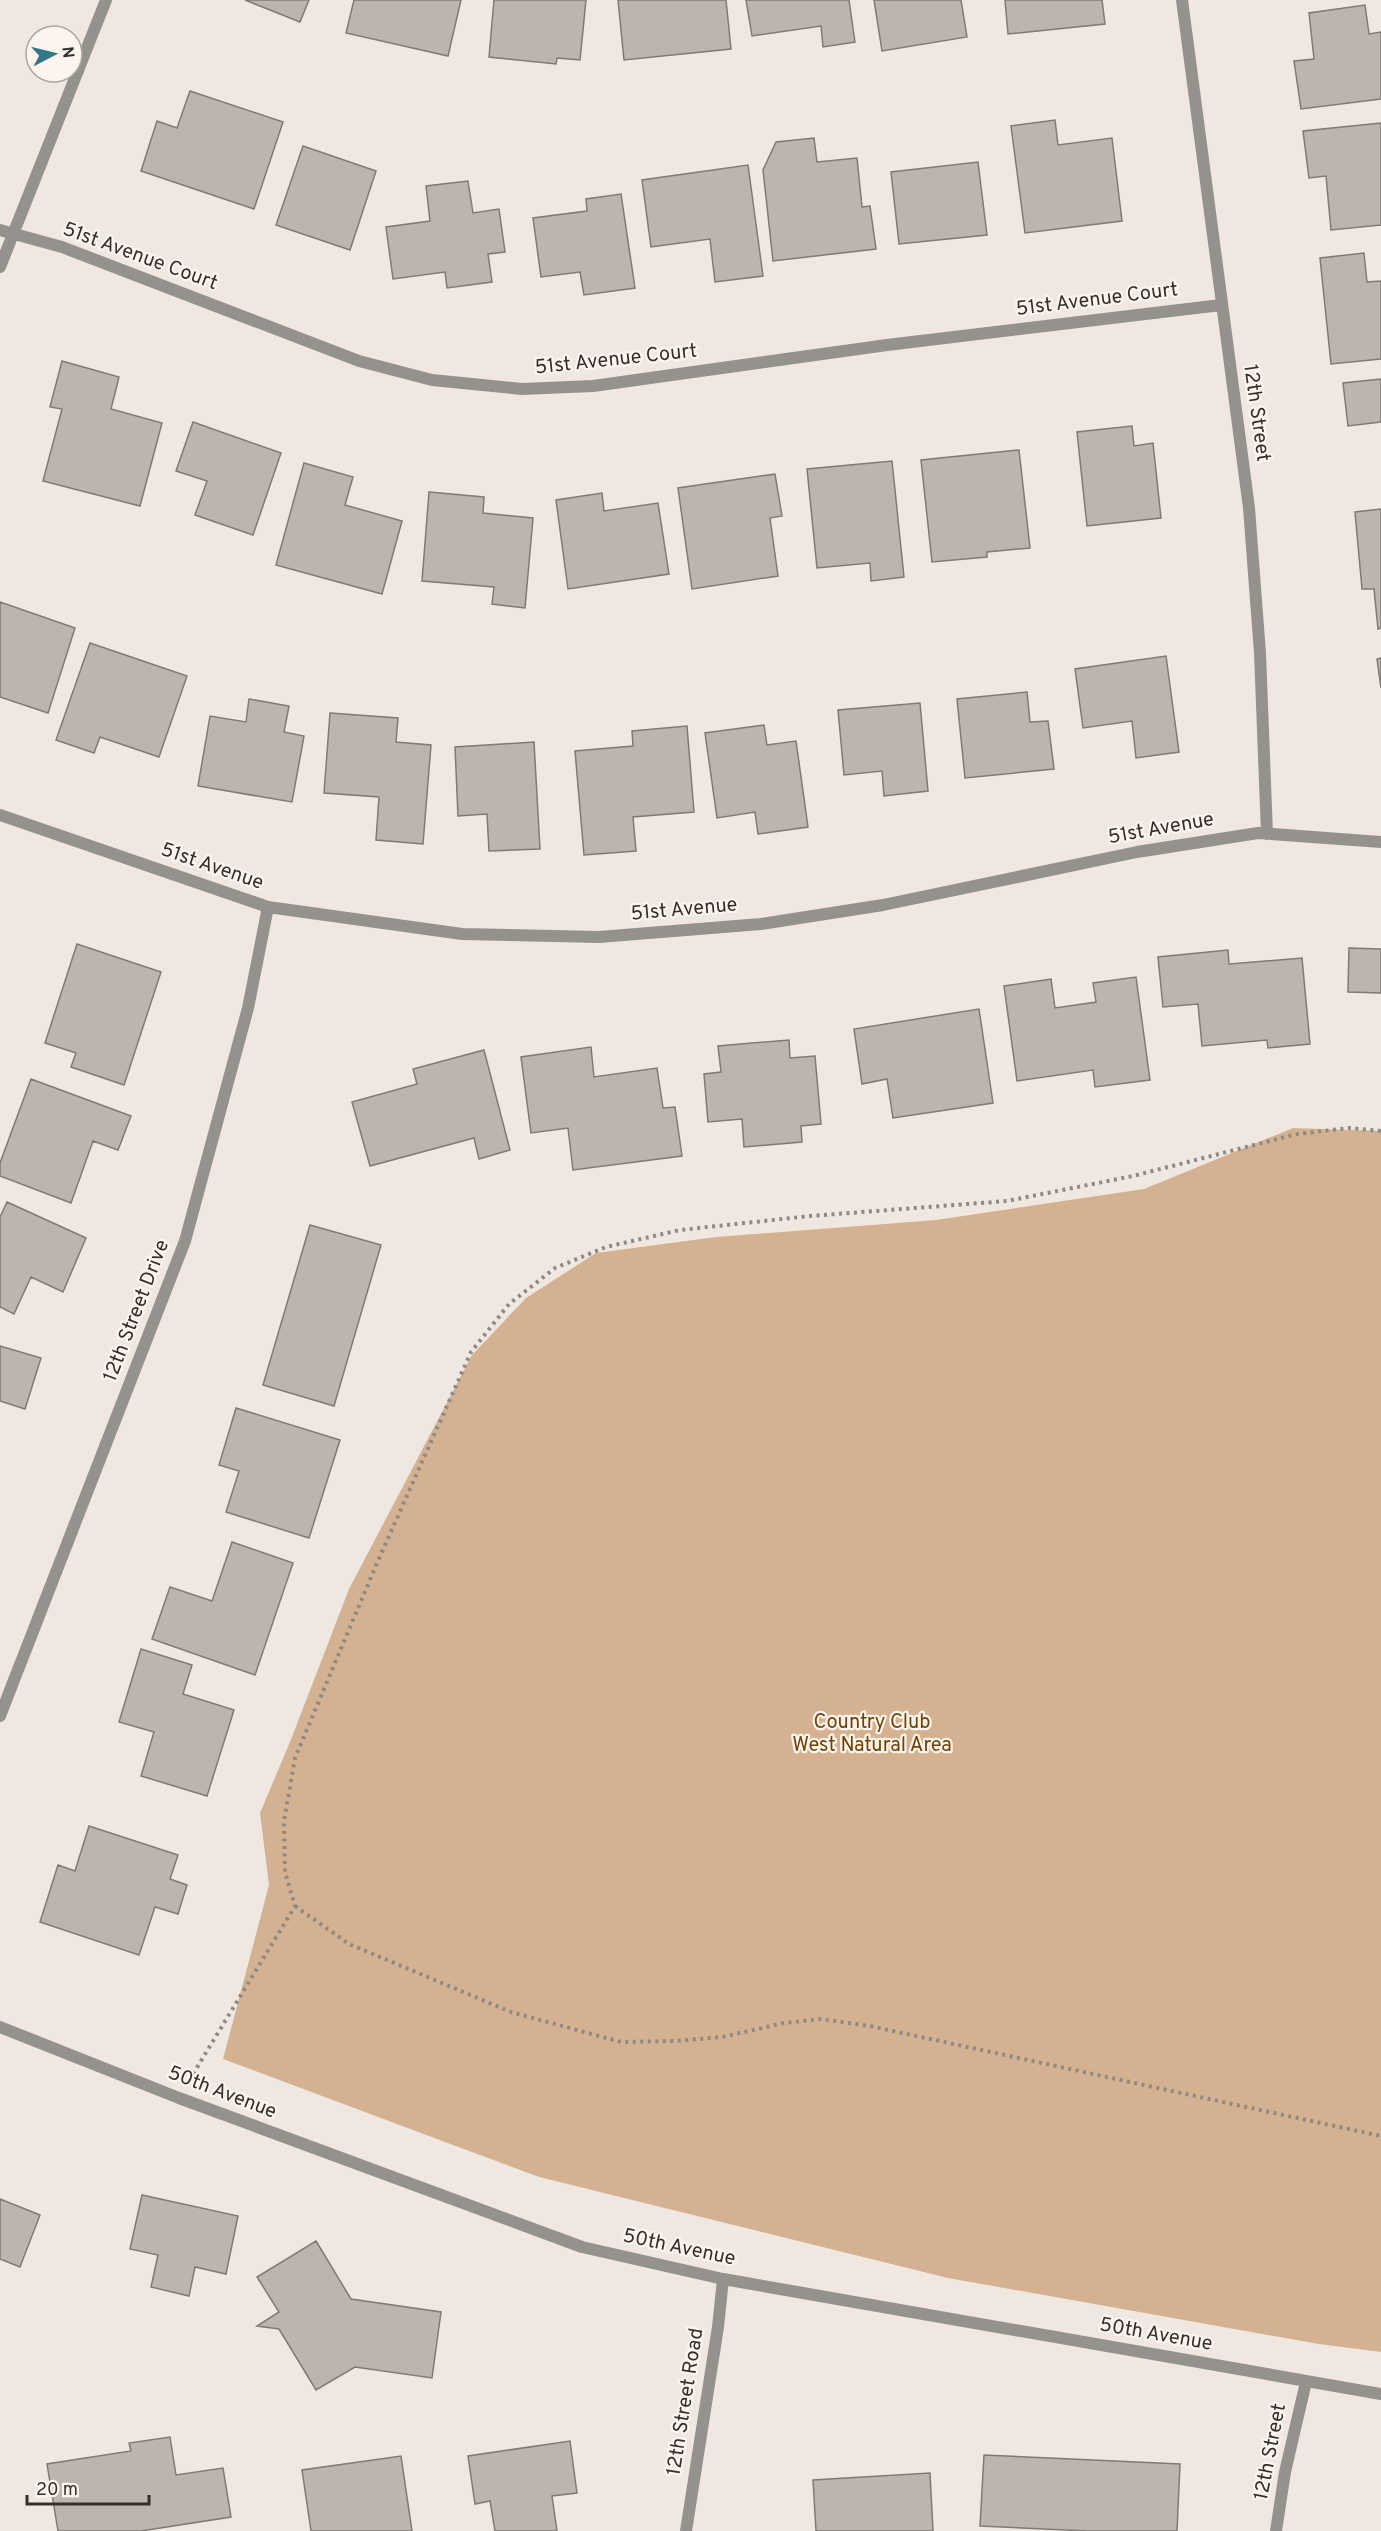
<svg xmlns="http://www.w3.org/2000/svg" width="1381" height="2531" viewBox="0 0 1381 2531" font-family="Overpass,sans-serif">
	<style>
		.green { fill: #d4b291 }
		.building { fill: #bcb4ad; stroke: #817a73; stroke-width: 1.5 }
		.lines { fill: none; stroke-linecap: round; stroke-linejoin: round }
		.path { stroke: #8e8983; stroke-width: 4; stroke-dasharray: 3 4.5; stroke-linecap: butt }
		.minor { stroke: #95928e; stroke-width: 12 }
		.labels { text-anchor: middle; dominant-baseline: central; stroke-width: 4.5; stroke-linejoin: round; paint-order: stroke }
		.street-label { font-size: 20px; fill: #322f2c; stroke: #fdf5ed }
		.park-label { font-size: 20px; fill: #6e4204; stroke: #fdf5ed }
	</style>
	<rect width="100%" height="100%" fill="#f0e8e0"/>
	<path class="green" d="M1293,1128L1381,1131V2352L1319,2344L948,2278L539,2177L223,2059L269,1885L260,1813L290,1742L349,1589L472,1355L526,1298L596,1253L716,1237L936,1220L1144,1189Z"/>
	<path class="building" d="M245,0H309L300,22Z
		M354,0H461L448,56L346,33Z
		M494,0H586L580,60L557,58L556,64L489,57Z
		M618,0H726L731,49L624,60Z
		M746,0H849L855,42L823,47L821,26L752,36Z
		M874,0H961L967,37L882,51Z
		M1005,0H1102L1105,24L1008,34Z
		M1365,5L1369,34L1381,32V99L1301,109L1294,61L1314,59L1309,13Z
		M190,91L283,122L254,209L141,171L157,121L177,128Z
		M1055,120L1058,145L1112,138L1122,221L1025,233L1011,126Z
		M1381,123V225L1331,230L1326,176L1309,178L1303,131Z
		M814,138L817,162L857,158L862,207L870,206L876,249L773,261L763,170L776,142Z
		M303,146L376,171L350,250L276,225Z
		M978,162L987,235L899,244L891,172Z
		M748,165L763,276L715,282L710,239L651,247L642,180Z
		M468,181L473,213L499,209L505,252L488,254L492,282L447,288L445,272L393,279L386,227L430,221L426,186Z
		M621,194L635,288L584,295L580,272L541,277L533,218L587,211L586,199Z
		M1364,253L1367,282L1381,281V359L1331,364L1320,258Z
		M62,361L119,377L111,409L162,423L140,506L43,481L62,409L50,407Z
		M1381,379V422L1348,426L1343,383Z
		M193,422L281,453L253,535L195,515L207,481L176,471Z
		M1132,426L1134,446L1153,443L1161,518L1087,526L1077,432Z
		M1019,450L1030,548L987,552V557L932,562L921,460Z
		M892,461L904,577L871,581L870,563L817,568L807,469Z
		M304,463L353,477L345,505L402,521L382,594L276,565Z
		M775,474L782,516L770,518L778,576L692,589L678,488Z
		M429,492L484,497L483,513L533,518L525,608L492,604L494,587L422,581Z
		M602,493L604,511L658,503L669,574L568,589L556,500Z
		M1381,509V628L1378,629L1374,589H1362L1355,512Z
		M0,602L75,628L48,713L0,697Z
		M90,643L187,676L159,757L100,737L94,753L56,740Z
		M1166,656L1179,752L1136,758L1132,721L1083,728L1075,669Z
		M1381,658V688L1377,659Z
		M1027,692L1030,722L1048,721L1054,769L965,778L957,699Z
		M249,699L289,706L284,732L304,736L292,802L198,786L210,716L246,722Z
		M920,703L928,791L884,796L882,771L844,775L838,710Z
		M330,713L398,718L396,742L431,745L423,844L376,840L379,797L324,793Z
		M764,725L767,745L796,741L808,827L758,834L755,812L717,818L705,733Z
		M687,726L694,812L633,817L636,851L584,855L575,751L633,746L632,731Z
		M534,742L540,849L489,851L487,814L458,816L455,747Z
		M77,944L161,972L124,1085L71,1067L76,1053L45,1043Z
		M1349,948L1381,949V993L1348,992Z
		M1228,950L1229,964L1302,958L1310,1044L1268,1048L1267,1040L1202,1046L1198,1004L1163,1007L1158,957Z
		M1136,977L1150,1080L1095,1087L1093,1070L1017,1081L1004,986L1051,979L1055,1008L1096,1002L1093,983Z
		M979,1009L993,1103L893,1118L887,1079L862,1084L854,1029Z
		M789,1040L790,1058L815,1056L821,1124L801,1126L802,1142L744,1147L742,1119L708,1122L704,1074L721,1072L718,1046Z
		M591,1047L594,1077L657,1068L663,1108L675,1107L682,1156L573,1170L568,1128L531,1133L521,1057Z
		M484,1050L510,1150L479,1159L474,1138L370,1166L352,1102L417,1084L413,1069Z
		M31,1079L131,1116L118,1150L93,1141L71,1203L0,1176V1163Z
		M7,1202L86,1238L63,1292L31,1277L14,1314L0,1307V1217Z
		M310,1225L381,1245L334,1406L263,1385Z
		M0,1346L41,1358L25,1409L0,1401Z
		M236,1408L340,1440L309,1538L226,1512L239,1471L219,1465Z
		M232,1542L293,1563L255,1675L152,1639L170,1587L212,1601Z
		M141,1649L192,1665L183,1694L234,1710L207,1796L141,1776L154,1732L119,1722Z
		M89,1826L178,1855L170,1879L187,1885L178,1914L155,1907L139,1955L40,1922L58,1865L75,1871Z
		M142,2195L238,2216L226,2274L195,2267L189,2296L151,2287L158,2255L130,2249Z
		M0,2199L40,2215L20,2267L0,2259Z
		M316,2241L351,2299L441,2312L432,2378L355,2367L316,2390L279,2329L257,2326L279,2312L257,2277Z
		M170,2437L176,2475L223,2468L231,2517L141,2531H58L47,2464L131,2451L129,2443Z
		M570,2441L577,2493L552,2496L557,2531H495L490,2501L475,2504L468,2456Z
		M984,2455L1180,2464L1177,2531H1088L980,2526Z
		M401,2456L412,2531H311L302,2470Z
		M930,2473L933,2531H816L813,2480Z"/>
	<g class="lines">
		<path class="path" d="M295,1906L349,1944L511,2012L621,2042L676,2041L722,2037L784,2023L821,2019L870,2026L1381,2136
			M193,2074L295,1906L285,1872L284,1821L295,1758L377,1563L471,1352L509,1304L555,1268L606,1247L680,1230L810,1216L1007,1201L1133,1176L1297,1134L1349,1128L1381,1131"/>
		<path class="minor" d="M1182,0L1249,508L1260,653L1267,834
			M0,230L62,247L359,361L432,380L522,389L593,386L887,345L1221,305
			M0,267L106,0
			M0,815L268,907L462,934L599,937L761,924L883,905L1137,852L1258,833L1381,842
			M0,1716L185,1241L248,1008L268,907
			M0,2027L179,2098L582,2247L723,2279L1381,2394
			M686,2531L718,2327L723,2279
			M1276,2531L1285,2472L1306,2382"/>
	</g>
	<g class="labels">
		<g class="street-label">
			<text transform="translate(140 257) rotate(20)">51st Avenue Court</text>
			<text transform="translate(1097 300) rotate(-7)">51st Avenue Court</text>
			<text transform="translate(616 360) rotate(-6)">51st Avenue Court</text>
			<text transform="translate(1256 413) rotate(82)">12th Street</text>
			<text transform="translate(1161 829) rotate(-10)">51st Avenue</text>
			<text transform="translate(212 867) rotate(19)">51st Avenue</text>
			<text transform="translate(684 910) rotate(-5)">51st Avenue</text>
			<text transform="translate(137 1311) rotate(-69)">12th Street Drive</text>
			<text transform="translate(222 2093) rotate(21)">50th Avenue</text>
			<text transform="translate(679 2248) rotate(12)">50th Avenue</text>
			<text transform="translate(1156 2335) rotate(10)">50th Avenue</text>
			<text transform="translate(686 2402) rotate(-81)">12th Street Road</text>
			<text transform="translate(1271 2452) rotate(-79)">12th Street</text>
		</g>
		<g class="park-label">
			<text x="872" y="1723">Country Club<tspan x="872" dy="23">West Natural Area</tspan></text>
		</g>
	</g>
	<g transform="translate(54 54) rotate(83)"><circle r="28" fill="#fdf5ed" stroke="#aca6a0" stroke-width="1.5"/>
	<path d="M0-4.5L10 22L0 15L-10 22Z" fill="#347788"/>
	<text y="-9" font-size="16" font-weight="bold" text-anchor="middle" fill="#322f2c">N</text>
	</g>
	<path d="M27 2495v9h122v-9" fill="none" stroke="#322f2c" stroke-width="3"/>
	<text x="36" y="2495" font-size="18" fill="#322f2c" stroke="#fdf5ed" stroke-width="4.5" paint-order="stroke">20 m</text>
</svg>
